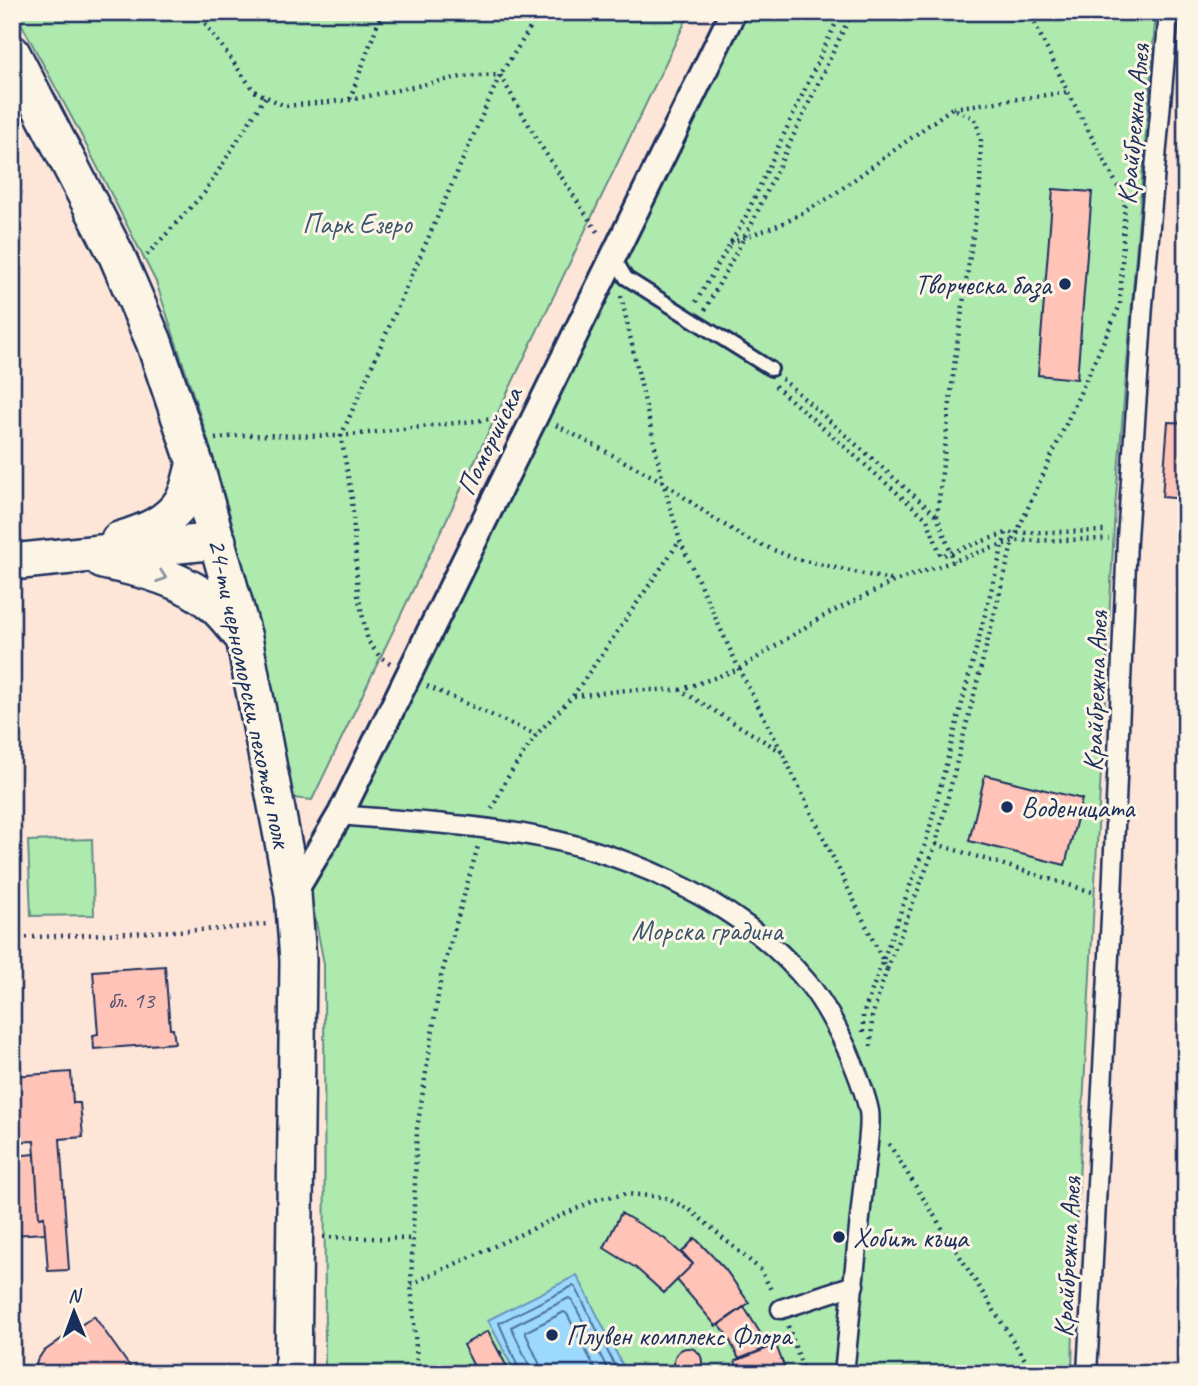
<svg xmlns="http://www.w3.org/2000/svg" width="1198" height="1386" viewBox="0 0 1198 1386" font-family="Caveat,sans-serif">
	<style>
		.green { fill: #aee9ae; stroke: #648c86; stroke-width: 2 }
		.water { fill: #9cd9fd; stroke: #6895bd; stroke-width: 2 }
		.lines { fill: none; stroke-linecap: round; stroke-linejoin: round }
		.shore { stroke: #4f739e; stroke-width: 2 }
		.building { fill: #ffc4b7; stroke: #1b2f5e; stroke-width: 2 }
		.service-casing { stroke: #1b2f5e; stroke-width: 18 }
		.pedestrian-casing { stroke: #1b2f5e; stroke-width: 23 }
		.minor-casing { stroke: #1b2f5e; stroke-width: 30 }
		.secondary-casing { stroke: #1b2f5e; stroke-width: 40 }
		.path { stroke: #1b2f5e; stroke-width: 4.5; stroke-dasharray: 2 5; stroke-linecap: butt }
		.service { stroke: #fcf5e5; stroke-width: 12 }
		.pedestrian { stroke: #fcf5e5; stroke-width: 18 }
		.minor { stroke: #fcf5e5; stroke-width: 24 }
		.secondary { stroke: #fcf5e5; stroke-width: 35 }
		.oneway { stroke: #8c92a2 }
		.poi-dot { fill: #1b2f5e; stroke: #fcf5e5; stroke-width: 2.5 }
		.labels { text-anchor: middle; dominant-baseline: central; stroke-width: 6; stroke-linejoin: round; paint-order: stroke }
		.number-label { font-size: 24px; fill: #545474 }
		.street-label { font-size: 28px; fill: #1b2f5e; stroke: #fcf5e5 }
		.park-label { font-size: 28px; fill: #38546e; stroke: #fcf5e5 }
		.poi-label { font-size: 28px; fill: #1b2f5e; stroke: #fcf5e5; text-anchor: start }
	</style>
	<rect width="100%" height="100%" fill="#fde6d7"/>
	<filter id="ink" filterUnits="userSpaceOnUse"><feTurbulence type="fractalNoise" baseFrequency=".0143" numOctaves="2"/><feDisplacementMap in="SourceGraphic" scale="14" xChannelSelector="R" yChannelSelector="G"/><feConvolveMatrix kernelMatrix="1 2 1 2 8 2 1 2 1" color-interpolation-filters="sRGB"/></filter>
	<g filter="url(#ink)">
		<path class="green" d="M15,12H690L312,800L293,798L233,526L205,430L156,282L79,131Z
			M735,12H1156L1115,509L1074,1274L1072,1374H325L324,964L306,870Z
			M92,839L94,915L31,916L28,841Z"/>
		<path class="water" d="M577,1275L627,1374H516L488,1320Z"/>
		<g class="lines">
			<path class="shore" d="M521,1374L499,1323L573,1286L576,1288L619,1374
				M530,1374L529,1365L511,1327L569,1298L572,1300L610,1374
				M541,1374L539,1363L525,1332L564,1312L567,1314L598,1374"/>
		</g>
		<path class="building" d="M1053,189L1092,192L1077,379L1038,375Z
			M1168,422L1186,423V499L1162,497Z
			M985,775L1082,799L1065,865L969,841Z
			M165,966L170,1029H173L175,1043L94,1049L93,1035L98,1034L93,971Z
			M71,1072L73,1103H80L83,1137L60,1139L69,1270L48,1271L44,1217L39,1218L34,1141L12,1142V1076Z
			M35,1154L39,1218L44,1217L45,1233L12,1235V1156Z
			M621,1213L665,1239L693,1264L664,1293L636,1268L604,1248Z
			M695,1238L725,1269L749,1303L716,1326L677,1280L693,1264L682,1252Z
			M744,1307L769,1347L739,1359L727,1335L719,1325Z
			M94,1316L135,1374H34L37,1361L43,1352Z
			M488,1331L507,1367L502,1370L504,1374H478L463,1345Z
			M776,1345L787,1374H740L735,1361Z
			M674 1362a14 14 0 1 1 28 0a14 14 0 1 1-28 0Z"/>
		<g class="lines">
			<g class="service-casing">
				<path id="service" d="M613,256L626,278L771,369"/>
			</g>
			<g class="pedestrian-casing">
				<path id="pedestrian" d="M340,815C406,821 474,824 539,837C636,856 745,906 808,983C825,1004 837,1028 848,1051C856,1070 865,1091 869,1111C872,1127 865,1162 864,1179C857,1244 851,1309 844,1374
					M781,1309L854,1285
					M1087,1374L1112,898L1127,539L1143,305L1169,12"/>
			</g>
			<g class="minor-casing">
				<path id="minor" d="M293,894L340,815L733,12"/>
			</g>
			<g class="secondary-casing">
				<path id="secondary" d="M12,53L117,256L154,342L195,463L244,638L293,894L298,960L293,1374
					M119,540C144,532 168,524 183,500C189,490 191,475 195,463
					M103,561C142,569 186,579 215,606C225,615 233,626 241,635
					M12,562L218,541"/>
			</g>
			<path class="path" d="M197,12L254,91L285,106L349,100L461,77L500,75L541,146L598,233
				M350,99L382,12
				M953,108L1068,92
				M730,243L786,222L829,198L952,108L975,119L981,138L980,187L955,359L937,516L954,561
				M147,255L205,192L265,97
				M621,296L663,482L680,541L739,669L782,752L887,969L872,1017L871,1050
				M696,302L744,220L841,12
				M705,310L752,223L852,12
				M782,379L937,516
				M775,386L927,519L941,556L1006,533L1107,531
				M556,425L663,482L710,516L749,540L796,559L895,581
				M215,439L244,435L341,436L500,75L528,32L537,12
				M390,663L380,657L368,641L358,595L352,499L341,436L509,417
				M427,686L536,735
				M680,690L739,669L820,618L895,581L1013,541L1109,539
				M574,696L627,690H680L782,752
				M492,809L506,780L536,735L573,696L679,542
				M936,844L1092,892
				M12,938L222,929L267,924
				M887,969L936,844L1013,541L1120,305L1125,200L1068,92L1029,12
				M863,1032V1015L926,842L1006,533
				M889,1144L1034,1374
				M323,1237L413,1239
				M411,1284L598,1199L627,1194L664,1197L690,1210L761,1270L772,1292
				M788,1326L805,1374
				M500,1353L504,1351
				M418,1374L411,1284L417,1129L441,977L478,846
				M459,1374L474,1366"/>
			<use href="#service" class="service"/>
			<use href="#pedestrian" class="pedestrian"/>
			<use href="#minor" class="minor"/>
			<use href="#secondary" class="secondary"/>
		</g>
		<defs><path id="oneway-chevron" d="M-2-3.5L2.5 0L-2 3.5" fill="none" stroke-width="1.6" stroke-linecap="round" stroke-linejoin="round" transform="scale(1.75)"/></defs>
		<use class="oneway" href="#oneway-chevron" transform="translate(162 577) rotate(20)"/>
	</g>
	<g class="poi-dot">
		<circle cx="1065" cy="284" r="7"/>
		<circle cx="1007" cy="807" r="7"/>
		<circle cx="839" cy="1237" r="7"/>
		<circle cx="552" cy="1335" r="7"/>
	</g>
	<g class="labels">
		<g class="number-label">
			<text x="131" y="1000">бл. 13</text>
		</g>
		<g class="street-label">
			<text transform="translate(1133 124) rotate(-85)">Крайбрежна Алея</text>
			<text transform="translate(489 441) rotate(-64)">Поморийска</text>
			<text transform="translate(1095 691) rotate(-88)">Крайбрежна Алея</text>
			<text transform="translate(250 693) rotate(78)">24-ти черноморски пехотен полк</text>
			<text transform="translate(1067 1257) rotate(-87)">Крайбрежна Алея</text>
		</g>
		<g class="park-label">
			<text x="357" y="223">Парк Езеро</text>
			<text x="707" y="930">Морска градина</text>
		</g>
		<g class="poi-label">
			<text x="1051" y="284" text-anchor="end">Творческа база</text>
			<text x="1021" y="807">Воденицата</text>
			<text x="853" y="1237">Хобит къща</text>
			<text x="566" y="1335">Плувен комплекс Флора</text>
		</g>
	</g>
	<rect width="1198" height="1386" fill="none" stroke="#fcf5e5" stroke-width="42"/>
	<rect x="21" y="21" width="1156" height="1344" fill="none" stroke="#1b2f5e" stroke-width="2.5" filter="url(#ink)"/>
	<g transform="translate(74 1312) rotate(359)" stroke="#fcf5e5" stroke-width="5" paint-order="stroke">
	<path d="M0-5L12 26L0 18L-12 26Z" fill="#1b2f5e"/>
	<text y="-10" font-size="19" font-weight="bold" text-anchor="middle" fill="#1b2f5e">N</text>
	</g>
</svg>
